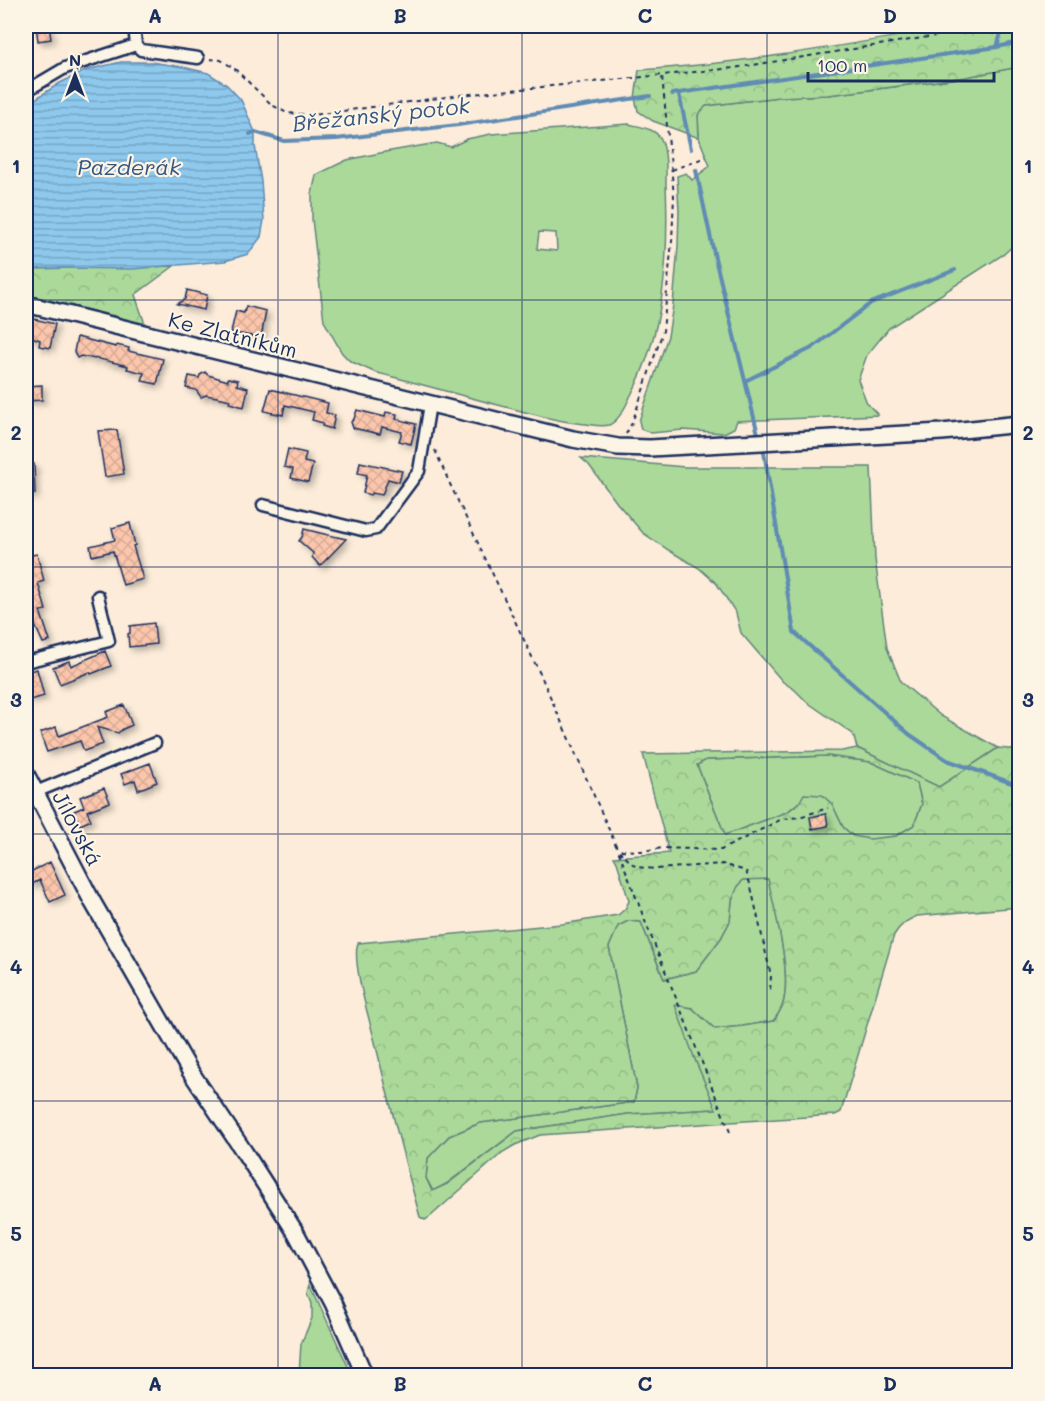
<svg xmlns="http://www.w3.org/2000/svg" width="1045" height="1401" viewBox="0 0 1045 1401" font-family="Mali,sans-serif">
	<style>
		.grass { fill: #aad999; stroke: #62847c; stroke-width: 1.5; fill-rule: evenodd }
		.forest { fill: url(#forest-crowns); stroke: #62847c; stroke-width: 1.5; fill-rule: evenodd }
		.water { fill: url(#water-rules); stroke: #608bb4; stroke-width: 1.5 }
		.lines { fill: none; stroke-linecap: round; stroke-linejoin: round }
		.stream { stroke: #608bb4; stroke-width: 4 }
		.building { fill: url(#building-cross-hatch); stroke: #1b2f5e; stroke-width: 1.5; filter: url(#shadow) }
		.street-casing { stroke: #1b2f5e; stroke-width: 15 }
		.secondary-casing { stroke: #1b2f5e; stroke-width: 20 }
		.path { stroke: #1b2f5e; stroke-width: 2; stroke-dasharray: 4.5 4.5; stroke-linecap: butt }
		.street { stroke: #fcf5e5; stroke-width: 10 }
		.secondary { stroke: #fcf5e5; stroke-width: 15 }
		.grid { fill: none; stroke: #1b2f5e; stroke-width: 1.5; stroke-opacity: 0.55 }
		.labels { text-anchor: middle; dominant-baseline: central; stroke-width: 4.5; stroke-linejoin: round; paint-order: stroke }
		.street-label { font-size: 21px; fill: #1b2f5e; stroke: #fcf5e5 }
		.water-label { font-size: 22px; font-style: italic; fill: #385682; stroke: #fcf5e5 }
		.neatline { fill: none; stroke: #1b2f5e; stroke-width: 2 }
		.grid-label { font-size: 20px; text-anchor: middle; font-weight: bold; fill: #1b2f5e }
	</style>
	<defs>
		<pattern id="forest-crowns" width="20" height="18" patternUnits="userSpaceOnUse" patternTransform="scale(1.5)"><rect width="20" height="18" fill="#aad999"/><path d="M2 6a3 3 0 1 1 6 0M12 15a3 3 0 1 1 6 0" fill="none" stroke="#92bb86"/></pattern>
		<pattern id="water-rules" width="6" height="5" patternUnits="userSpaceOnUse" patternTransform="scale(1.5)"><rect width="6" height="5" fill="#8ec9ed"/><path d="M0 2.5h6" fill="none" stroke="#73a4c3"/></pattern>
		<pattern id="building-cross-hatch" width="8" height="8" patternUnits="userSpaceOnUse" patternTransform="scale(1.5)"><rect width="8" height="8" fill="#fbc6ab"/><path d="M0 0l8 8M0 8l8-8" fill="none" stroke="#d7aa96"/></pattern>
		<filter id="shadow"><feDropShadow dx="3.5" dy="3.5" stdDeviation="3" flood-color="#0004"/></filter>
	</defs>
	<rect width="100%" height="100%" fill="#fcecd9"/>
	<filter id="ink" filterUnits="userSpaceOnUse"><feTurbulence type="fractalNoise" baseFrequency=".0167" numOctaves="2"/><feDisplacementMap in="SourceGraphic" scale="12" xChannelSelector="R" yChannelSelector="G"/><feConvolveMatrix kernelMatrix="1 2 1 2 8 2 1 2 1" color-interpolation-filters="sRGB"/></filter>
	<g filter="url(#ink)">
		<path class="grass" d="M1019,67V240L1004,254L889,328L867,355L858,380L867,403L878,415L737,421L734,428L724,433L683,430L651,433L641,429L639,421L668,336L673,305L678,246L679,211L677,176L686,173L692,180L710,166L699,138L698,115L705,106L779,97L828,95L893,87L966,77Z
			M629,124C640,127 655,128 661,139C667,151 666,171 666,184C669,256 665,332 630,397C626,406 619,421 609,425C602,427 593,425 586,424C557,422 530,413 502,406C459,395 417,383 374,372L350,361L342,353L324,321L312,219V194L316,175L347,160L385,152L437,143L451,147L467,139L491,134ZM539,232L556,233L557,251L537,249Z
			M581,458L685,467H871L875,559L887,648L901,682L941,716L998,748L939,787L857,748L853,734L807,702L795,690L783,682L741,633L736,613L717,584L699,568L670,551L643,533L617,503L589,465Z
			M828,756L871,762L917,783L922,804L914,825L896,836L870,840L853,836L843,827L832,804L799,802L787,812L725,835L697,765L706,760Z
			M769,878C775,912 792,972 783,1004C781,1010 777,1016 773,1021L743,1026L715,1029L692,1008L694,1057L717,1109L628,1114L517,1131L446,1184L433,1191L426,1178L428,1158L449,1136L480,1123L634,1102L637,1088L609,947L618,926L628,921L641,922L664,979L696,971L721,938L730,921L732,901L736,888L743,880Z
			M310,1284L352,1375H299L301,1344L312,1318V1304L308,1293Z"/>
		<path class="forest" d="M951,26H1019V67L966,77L893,87L828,95L779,97L706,106L698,115L699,138L653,121L638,111L635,98L639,70C740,64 840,46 940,29Z
			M174,266L135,295L145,324L26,295V269Z
			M857,748L939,787L998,748L1019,750V907L917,916C906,921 900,925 894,935L841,1112L835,1115L540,1135L515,1145L503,1152L431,1216L425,1220L420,1217C404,1159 389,1101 375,1042C370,1021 351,961 358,943L562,924L618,915L625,909L629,901L617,862L614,857L669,853L643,754L842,751ZM828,756L871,762L917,783L922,804L914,825L896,836L870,839L853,836L843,827L832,804L822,795L804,794L799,803L787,812L725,835L697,765L706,760ZM768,879C775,913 792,972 783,1004C781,1010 777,1016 774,1021L743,1026L715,1029L692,1008L675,1005L694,1057L716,1109L628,1114L517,1131L447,1184L432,1191L426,1178L428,1158L449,1136L480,1123L634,1102L637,1088L609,947L618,926L628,921L641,922L664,979L696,971L721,938L730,921L732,901L737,888L743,880Z"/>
		<path class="water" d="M121,62H151L183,67L208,73L227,85L241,100L255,132V146L261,181L264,220L261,237L248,254L225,261L132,269L62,268L26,269V105L60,83L87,70Z"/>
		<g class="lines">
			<path class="stream" d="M997,47L1003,26
				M672,94L997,47L1020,42
				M679,94L691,149
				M250,134L255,132L284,141L336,139L458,125L650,96
				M696,170L715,258L758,434
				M745,381L812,348L871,303L955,270
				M764,452L794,632L909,734L947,760L1020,786"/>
		</g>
		<path class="building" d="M36,26H49L51,39L38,41Z
			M187,290L207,295L204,310L177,304L185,299Z
			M246,306L266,311L261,338L231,332L236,311L244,313Z
			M26,317L55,324L50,348L39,346L40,340L26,335Z
			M77,337L116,347L117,345L129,348L128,351L163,359L157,384L142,381L144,373L127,369L128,366L96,358L95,359L81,356L77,358L74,352Z
			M205,372L208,375L228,381V378L238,380L237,385L248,388L244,407L229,403L230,400L222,398L206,395L201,397L196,390L186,388L189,376L199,378L200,375Z
			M42,385V400L26,401V386Z
			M270,389L328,403L326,413L335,415L332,429L322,426L323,423L312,420L314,412L285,405L283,415L264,411Z
			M357,410L385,417L386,412L397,414L396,419L416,424L411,444L399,441L402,432L382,427L380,434L353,428L351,422L354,419Z
			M117,430L124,474L105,477L98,431Z
			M288,449L306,453L304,462L313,464L308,482L291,478L293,469L284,467Z
			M360,462L402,471L399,482L388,479L382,495L372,493L370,495L363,493L367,475L358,473Z
			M26,464H34L35,494L26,495Z
			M130,523L135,545L133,546L143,579L123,585L113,551L92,556L90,546L115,540L112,528Z
			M304,529L324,534L346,539L320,566L312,557L313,553L299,541L302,537Z
			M37,554L44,581L38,583L46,610L40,611L50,641L43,643L34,623L26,625V556Z
			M154,623L156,644L129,647L128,634L130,633V626Z
			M105,651L111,666L91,674L90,672L60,684L53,667L69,661L71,666Z
			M37,669L44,696L30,700L26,683V672Z
			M124,705L132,725L123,729L118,733L97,727L103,744L84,751L80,741L47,752L40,733L56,727L59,736L108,717L106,712Z
			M150,763L157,782L138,790L135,780L125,784L121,774Z
			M104,788L110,802L87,811L91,820L80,825L74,811L84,807L80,797Z
			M826,814L828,826L812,829L810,817Z
			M50,862L65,895L50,902L40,880L30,885L26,876V874Z"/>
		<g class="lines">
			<g class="street-casing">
				<path id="street" d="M134,26L136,45L141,50L198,58
					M26,91L65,68L136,45
					M263,505L366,531L376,529L419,471L430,404
					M26,662L109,641L98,596
					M26,796L155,743"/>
			</g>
			<g class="secondary-casing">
				<path id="secondary" d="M26,304L573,439L618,447L650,448L942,432L1020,424
					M26,774L92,901L190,1071L245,1153L296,1233L333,1303L365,1376"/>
			</g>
			<path class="path" d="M210,59L221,60L235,69L272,105L287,113L313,115L461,95L734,68L954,33L965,26
				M672,170L706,157
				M626,434L632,423L663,331L672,241L674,196L662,76
				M435,450L449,482L542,678L618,850L636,867L656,869L722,864L746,871L751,887L771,976L770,992
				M730,1132L647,926L618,850L641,851L663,848L721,850L782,819L799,817L828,808"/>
			<use href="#street" class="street"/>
			<use href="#secondary" class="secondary"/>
		</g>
	</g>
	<path class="grid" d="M278,26V1376M522,26V1376M767,26V1376M26,300H1020M26,567H1020M26,834H1020M26,1101H1020"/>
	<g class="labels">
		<g class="street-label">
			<text transform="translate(233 334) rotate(14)">Ke Zlatníkům</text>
			<text transform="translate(78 828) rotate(62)">Jílovská</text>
		</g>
		<g class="water-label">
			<text transform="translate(381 114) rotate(-6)">Břežanský potok</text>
			<text x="129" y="166">Pazderák</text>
		</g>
	</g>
	<rect width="1045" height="1401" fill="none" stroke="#fcf5e5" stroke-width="66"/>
	<g transform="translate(75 75)" stroke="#fcf5e5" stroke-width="4.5" paint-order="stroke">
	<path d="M0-4.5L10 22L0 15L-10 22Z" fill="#1b2f5e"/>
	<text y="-9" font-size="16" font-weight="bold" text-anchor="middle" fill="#1b2f5e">N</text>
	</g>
	<path d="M808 72v9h186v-9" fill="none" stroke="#1b2f5e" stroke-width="3"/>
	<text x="817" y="72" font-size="18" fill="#1b2f5e" stroke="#fcf5e5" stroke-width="4.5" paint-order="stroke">100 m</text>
	<rect x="33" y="33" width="979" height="1335" class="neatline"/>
	<g class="grid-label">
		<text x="155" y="23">A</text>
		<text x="400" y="23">B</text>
		<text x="645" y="23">C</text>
		<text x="890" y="23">D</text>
		<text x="16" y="173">1</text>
		<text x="1028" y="173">1</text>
		<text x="16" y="440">2</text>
		<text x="1028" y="440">2</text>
		<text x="16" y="707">3</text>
		<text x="1028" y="707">3</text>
		<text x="16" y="974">4</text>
		<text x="1028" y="974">4</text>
		<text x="16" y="1241">5</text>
		<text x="1028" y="1241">5</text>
		<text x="155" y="1391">A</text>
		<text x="400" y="1391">B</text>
		<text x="645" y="1391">C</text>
		<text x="890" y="1391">D</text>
	</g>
</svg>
